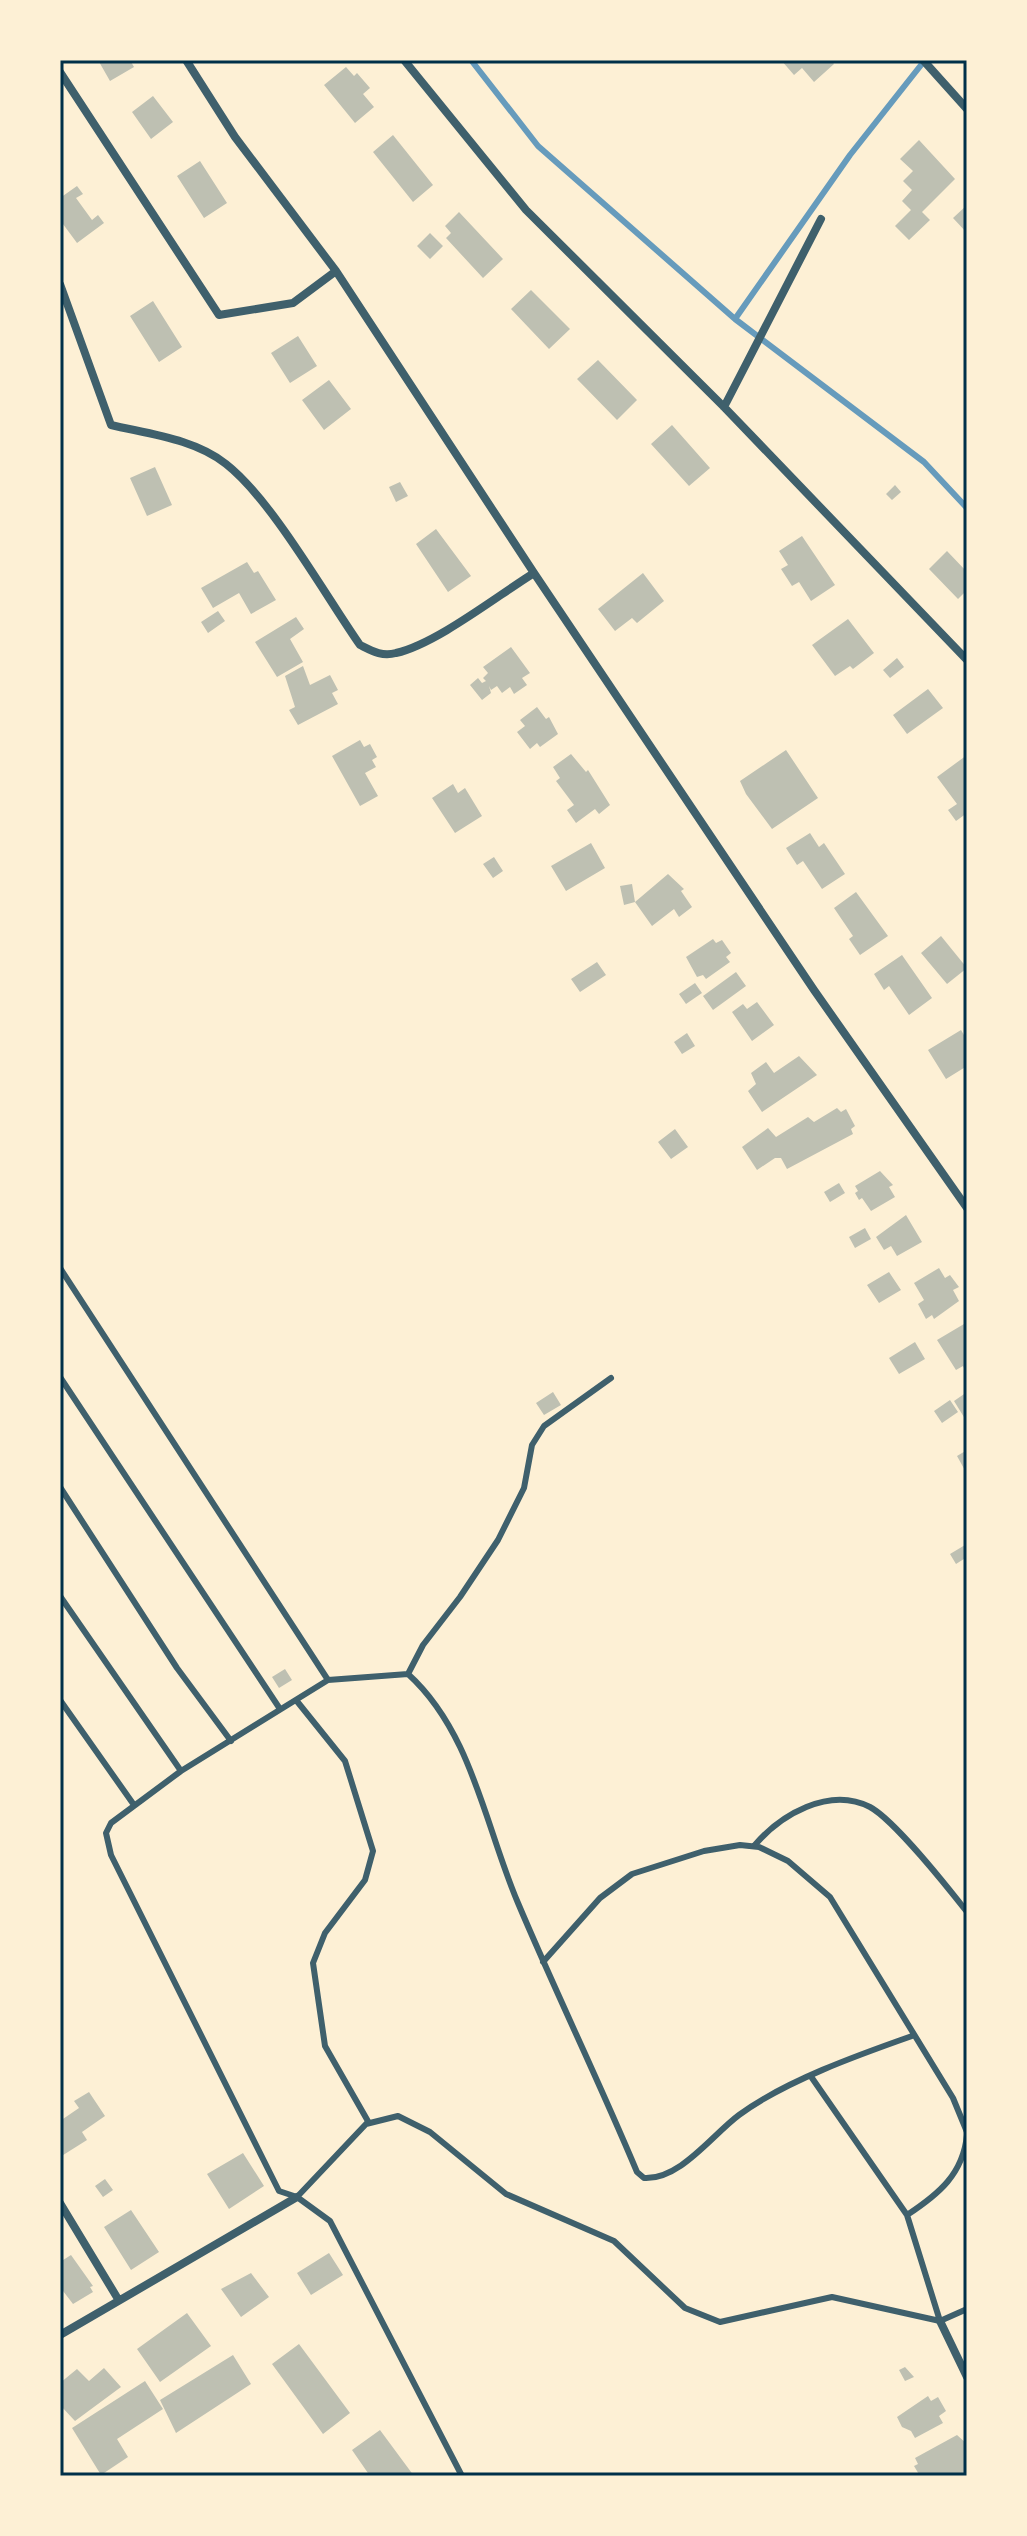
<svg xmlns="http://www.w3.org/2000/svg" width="1027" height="2536" viewBox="0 0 1027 2536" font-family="'Archivo Narrow',sans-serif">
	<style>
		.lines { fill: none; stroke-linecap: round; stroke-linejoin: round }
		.stream { stroke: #669bbc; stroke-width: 6 }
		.building { fill: #bec0b2 }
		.service { stroke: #3f606c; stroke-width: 6 }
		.minor { stroke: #3f606c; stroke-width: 8 }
		.neatline { fill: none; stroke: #003049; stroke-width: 3 }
	</style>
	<rect width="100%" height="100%" fill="#fdf0d5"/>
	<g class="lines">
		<path class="stream" d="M471,60L538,146L735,319L924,462L967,508
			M735,319L850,155L925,60"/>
	</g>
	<path class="building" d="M98,60H130L134,67L110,81Z
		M781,60H831L834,64L814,82L802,68L794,75Z
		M346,67L354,76L357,73L370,88L363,94L374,107L355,123L324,85Z
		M153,96L173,122L151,139L132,112Z
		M393,135L433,185L413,202L373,152Z
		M919,140L955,179L922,212L930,220L909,240L895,226L911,210L902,201L912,190L903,181L913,171L900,159Z
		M200,161L227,203L204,218L177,176Z
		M77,186L83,194L76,198L92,220L98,215L104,223L77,243L60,220V198Z
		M967,205V233L953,218Z
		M459,212L503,259L483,278L446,238L451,233L445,226Z
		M430,233L443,246L430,259L417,246Z
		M531,290L570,329L549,349L511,309Z
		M153,301L182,347L159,362L130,316Z
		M298,336L317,366L290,383L271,353Z
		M598,360L637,400L617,420L577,379Z
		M329,380L351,409L324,430L302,400Z
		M672,425L710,468L689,486L651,444Z
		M155,467L172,505L147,516L130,478Z
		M400,482L408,496L396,502L389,487Z
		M895,485L901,492L892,500L886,494Z
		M436,529L471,576L448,592L416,544Z
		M802,536L835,585L811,601L799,582L792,586L781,569L788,565L779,551Z
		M947,551L967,572V590L958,599L929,569Z
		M247,562L254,573L258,571L276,600L251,614L239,593L213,608L201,588Z
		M643,573L664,601L637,623L632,618L615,631L598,609Z
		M218,611L225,621L208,633L201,622Z
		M296,617L304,629L290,639L303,662L277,677L255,642Z
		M848,619L874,653L853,669L850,666L835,676L812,645Z
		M511,647L530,673L522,678L527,685L514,694L510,687L502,693L497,686L491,690L489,686L491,693L482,700L470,685L478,678L482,683L486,681L483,678L488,673L483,667Z
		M897,658L904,667L890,678L883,670Z
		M303,666L310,685L330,675L338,690L332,693L338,704L298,725L289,710L295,707L285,676Z
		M928,689L943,708L907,734L893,715Z
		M537,707L546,719L549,717L558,734L540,747L537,743L530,749L517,732L525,726L520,720Z
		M360,740L364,747L370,744L377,757L372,760L376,767L365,773L378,796L360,806L332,756Z
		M786,750L818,798L772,829L746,794L740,781Z
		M571,754L586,772L588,770L610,805L599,814L595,809L576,823L567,810L574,805L556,781L560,778L553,767Z
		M967,755V813L956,821L948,810L957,804L937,777Z
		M453,784L458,793L465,788L482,816L455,833L432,798Z
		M810,833L819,847L824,843L845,874L822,889L803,861L797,865L786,848Z
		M591,843L605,868L566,891L551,866Z
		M494,857L503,871L493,878L483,864Z
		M668,874L684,889L681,891L692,907L679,917L674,909L652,926L635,902L624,905L620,886L632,884L635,902Z
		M856,892L888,936L860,955L849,939L853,936L834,908Z
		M941,936L967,968L947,984L921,953Z
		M713,939L716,943L722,940L731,953L726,957L730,962L706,979L703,975L697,977L686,957Z
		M902,955L932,998L909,1015L889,986L884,990L874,974Z
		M597,962L606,975L580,992L571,979Z
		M736,972L746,986L713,1010L703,996Z
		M695,983L702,993L686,1004L679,994Z
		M757,1002L774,1025L752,1041L732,1012L743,1004L747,1009Z
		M961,1030L967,1040V1066L946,1079L928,1050Z
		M687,1033L695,1046L682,1054L674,1042Z
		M799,1056L817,1075L762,1112L748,1091L756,1084L751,1073L766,1062L774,1073Z
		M837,1108L841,1112L846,1109L855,1126L851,1129L853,1134L787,1169L781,1158H775L757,1170L742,1147L768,1128L776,1137L808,1117L814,1122Z
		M675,1129L688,1147L671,1159L658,1142Z
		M880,1171L893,1185L889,1187L895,1197L871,1211L862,1198L859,1200L855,1193L858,1191L855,1186Z
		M839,1183L845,1193L830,1202L824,1192Z
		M906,1215L922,1242L897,1256L891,1246L884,1250L876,1237Z
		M865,1228L871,1239L855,1248L849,1237Z
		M939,1268L945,1278L950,1275L959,1287L953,1290L959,1301L934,1319L932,1315L926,1319L918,1304L924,1300L914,1283Z
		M889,1272L901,1290L879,1303L867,1285Z
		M964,1324L967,1329V1374L963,1366L956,1370L937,1340Z
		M915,1342L925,1359L899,1374L889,1358Z
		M553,1392L561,1405L544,1415L536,1403Z
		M967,1392V1422L954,1401Z
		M950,1400L958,1412L942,1423L934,1411Z
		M967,1450V1474L957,1456Z
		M965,1545L967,1557L956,1564L950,1554Z
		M285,1669L292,1680L279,1688L272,1677Z
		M89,2092L105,2116L82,2132L87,2140L60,2157V2121L79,2108L74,2101Z
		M243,2153L264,2186L229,2209L207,2174Z
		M105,2179L113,2190L103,2197L95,2186Z
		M131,2210L159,2252L131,2270L104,2227Z
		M329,2253L343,2275L311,2295L297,2273Z
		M71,2255L93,2286L90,2287L93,2292L73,2304L60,2287V2262Z
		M251,2273L269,2297L241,2317L221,2289Z
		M187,2313L211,2346L160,2382L137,2349Z
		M299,2344L350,2413L323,2434L272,2364Z
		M233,2355L251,2384L176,2433L160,2400Z
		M905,2367L914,2377L905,2381L899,2370Z
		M104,2368L121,2387L75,2421L60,2405V2383L77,2369L89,2381Z
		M145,2381L163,2409L117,2439L128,2457L101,2475L72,2428Z
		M928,2396L931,2401L938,2397L946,2411L939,2416L943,2423L915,2438L911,2431L902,2427L897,2417Z
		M380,2430L414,2476H370L352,2450Z
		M957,2435L967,2444V2471L959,2476H920L914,2466L918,2464L915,2458Z"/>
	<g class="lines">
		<path class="service" d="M60,1268L328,1680
			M60,1377L280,1709
			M60,1487L177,1668L231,1741
			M60,1596L181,1771
			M408,1674L423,1645L460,1597L498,1540L524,1488L532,1445L544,1426L611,1378
			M60,1700L134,1805
			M296,1700L345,1761L373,1851L365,1880L325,1933L313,1963L325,2046L369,2123
			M754,1846C780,1815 829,1786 870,1807C894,1820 949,1889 967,1912
			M543,1962L600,1898L632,1874L704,1851L740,1845L759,1847L788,1861L830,1897L953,2098L967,2132
			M812,2078L907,2215L940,2321
			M297,2197L366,2124L398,2116L430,2132L506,2194L614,2241L685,2308L720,2322L832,2297L940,2321L967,2309
			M907,2215C939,2194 963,2174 967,2135
			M462,2476L330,2221L297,2197L279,2191L111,1855L106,1833L111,1823L181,1771L328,1680L408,1674C472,1732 485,1826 518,1903C556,1993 599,2081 637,2172L644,2178C680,2180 712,2135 739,2115C785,2081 858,2055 912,2036"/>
		<path class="minor" d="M186,60L235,137L336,271L534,573L814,990L967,1208
			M404,60L526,210L724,407L967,660
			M923,60L967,109
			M60,72L219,315L293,303L336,271
			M60,284L111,425C149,434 195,439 226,464C272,500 325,595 360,645C372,651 382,657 396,653C436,644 497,596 534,573
			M724,407L821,219
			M60,2203L118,2299
			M940,2321L967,2377
			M60,2335L297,2197"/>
	</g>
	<rect width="1027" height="2536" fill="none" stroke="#fdf0d5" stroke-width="124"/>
	<rect x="62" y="62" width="903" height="2412" class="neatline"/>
</svg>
